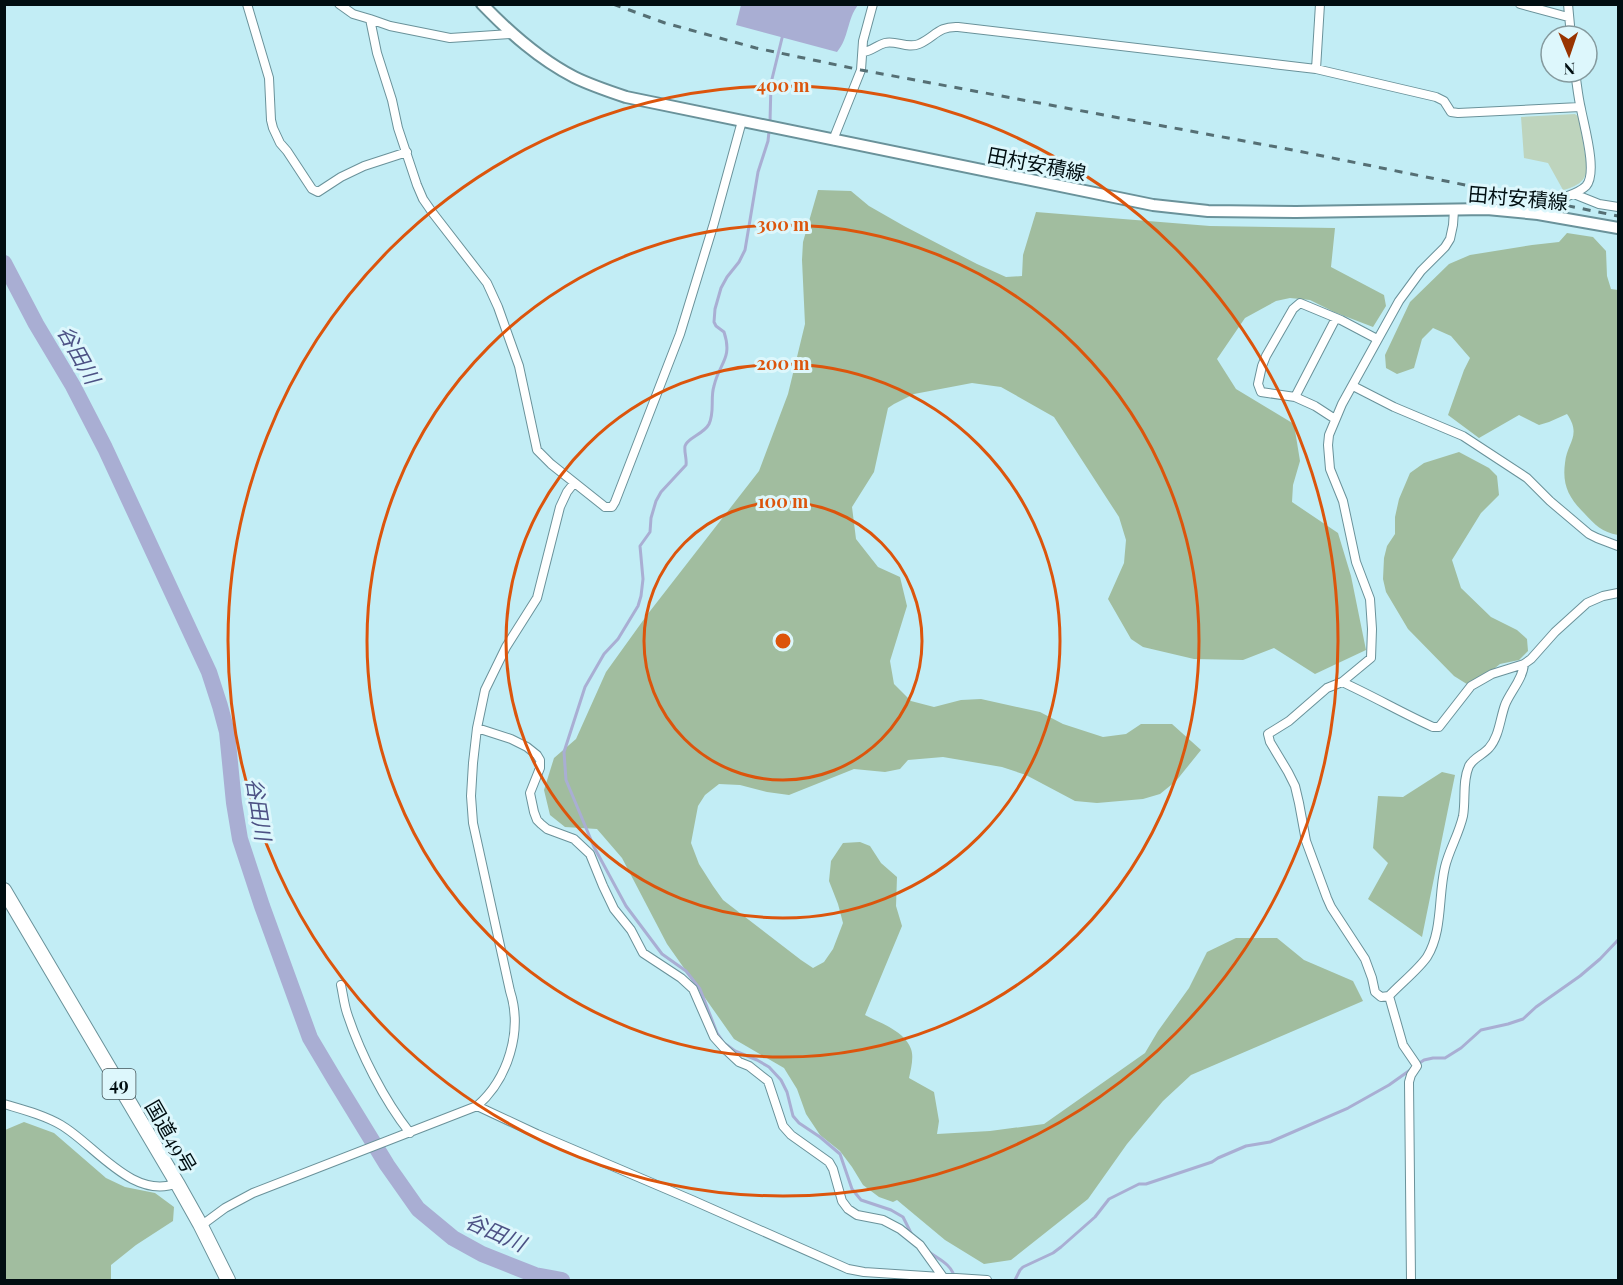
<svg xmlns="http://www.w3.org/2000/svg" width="1623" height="1285" viewBox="0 0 1623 1285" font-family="'Playfair Display','Noto Sans JP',serif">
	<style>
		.green { fill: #bed4bd }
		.forest { fill: #a1bd9f }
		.water { fill: #a9aed3 }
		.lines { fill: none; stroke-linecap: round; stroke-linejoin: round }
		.stream { stroke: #a9aed3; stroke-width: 3 }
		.river { stroke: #a9aed3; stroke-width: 16 }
		.street-casing { stroke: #6a929a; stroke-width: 10 }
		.secondary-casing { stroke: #6a929a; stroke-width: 14 }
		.highway-casing { stroke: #6a929a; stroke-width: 16 }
		.street { stroke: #fff; stroke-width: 8 }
		.secondary { stroke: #fff; stroke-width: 10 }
		.highway { stroke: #fff; stroke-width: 14 }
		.rail { stroke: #556f74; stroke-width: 3; stroke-dasharray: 8 8; stroke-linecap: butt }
		.ring { fill: none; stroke: #dc550c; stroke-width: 3 }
		.labels { text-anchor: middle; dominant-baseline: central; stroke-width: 6; stroke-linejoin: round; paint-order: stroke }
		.shield { fill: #ddf7fc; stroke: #435458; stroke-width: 1.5 }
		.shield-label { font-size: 18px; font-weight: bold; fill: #010e11 }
		.street-label { font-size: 20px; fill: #010e11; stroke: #ddf7fc }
		.water-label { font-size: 21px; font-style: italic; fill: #4c5184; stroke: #ddf7fc }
		.centre { fill: #dc550c; stroke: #ddf7fc; stroke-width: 3 }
		.ring-label { font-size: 18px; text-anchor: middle; font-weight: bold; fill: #dc550c; stroke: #ddf7fc; stroke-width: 6; stroke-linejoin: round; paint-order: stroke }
	</style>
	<rect width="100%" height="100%" fill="#c2edf5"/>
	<path class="green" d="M1575,114L1579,117L1587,167C1587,181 1576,187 1563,190L1548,163L1524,158L1521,117Z"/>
	<path class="forest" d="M818,190L851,191L869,206L904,226L977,264L1006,277L1022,276L1023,255L1036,212L1210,226L1335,228L1331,267L1384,295L1386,306L1373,327L1334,312L1310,300L1290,298L1276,301L1245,318L1217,359L1236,389L1294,424L1300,461L1293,485L1292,502L1338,533L1351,576L1366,650L1315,674L1274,648L1243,660L1194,659L1143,647L1131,639L1108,599L1124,563L1126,540L1119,517L1054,417L1001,387L972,383L914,394L894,404L888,408L874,472L852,507L856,539L878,567L900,577L907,606L890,661L894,684L911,701L934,707L961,700L981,699L1040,712L1063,724L1103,737L1126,734L1141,724H1172L1201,750L1176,781L1160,794L1143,799L1097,803L1075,801L1026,775L1002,767L943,757L908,760L900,769L885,772L854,769L789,795L767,792L740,785L719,784L705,795L698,806L691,843L699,864L713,886L723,900L801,960L813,968L824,962L833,949L843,923L838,904L829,881L831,861L843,843L860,842L870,846L881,863L897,877L896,906L902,926L865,1015C880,1023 905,1031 911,1049C914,1057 911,1069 909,1078L934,1092L939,1121L937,1134L990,1131L1044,1124L1145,1053L1158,1031L1189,988L1207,952L1236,938H1277L1304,960L1353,981L1363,1001L1191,1075L1163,1101L1127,1144L1088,1199L1011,1260L984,1264L945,1240L897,1200L893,1202L879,1197L863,1185L852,1167L840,1151L820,1135L806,1114L797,1089L784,1068L734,1039L667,944L622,858L597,829L565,827L550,815L544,790L554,758L576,739L606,672L647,615L759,471L788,394L805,324L802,260L803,242Z
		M1567,233L1593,237L1606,251L1607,276L1611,289L1618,290V535C1602,532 1595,525 1584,513C1569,498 1562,485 1565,463C1567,442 1582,436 1567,414L1549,422L1539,425L1519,415L1479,438L1448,415L1464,370L1470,358L1451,336L1433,328L1422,339L1414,368L1397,374L1386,368L1385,355L1410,302L1449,264L1470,255L1532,245L1559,242Z
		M1459,452L1489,468L1497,476L1499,495L1481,513L1452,560L1461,588L1491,617L1517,630L1527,639L1528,651L1519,660L1500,664L1479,681L1470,686L1454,676L1408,629L1386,592L1383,579L1384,558L1387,546L1395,534V517L1399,499L1410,473L1424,463Z
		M1442,772L1455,775L1422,937L1368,899L1388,863L1373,848L1378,796L1403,797Z
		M24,1122L54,1133L106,1178L125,1187L155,1193L174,1207L173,1221L136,1245L111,1265V1280H5V1130Z"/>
	<path class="water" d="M741,5V4L858,5C847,19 849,38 837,52L736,25Z"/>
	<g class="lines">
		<path class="stream" d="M783,34L771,83L770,122L768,141L758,172L745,250L739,262L727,277L721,288L715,309L714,322L716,326L724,332C733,359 719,363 714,386C710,398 715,411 709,424C704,434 687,438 685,446C684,452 687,459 686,465L661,492L656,501L651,518L650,532L640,546L643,579L641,596L638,606L618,639L604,654L585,687L564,752L566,780L594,847L626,906L662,954L686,971L700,989L717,1033L724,1043L735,1051L757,1060L769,1067L781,1080L787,1092L793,1116L799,1123L820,1137L840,1154L852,1189L861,1200L891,1210L903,1217L912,1235
			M1418,1064L1424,1060L1433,1058H1445L1461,1048L1481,1030L1508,1024L1523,1019L1536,1007L1580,976L1600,959L1618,940
			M929,1252C938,1259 951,1264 954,1276
			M1015,1280L1020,1270L1023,1267L1053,1253L1061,1247L1095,1217L1109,1199L1139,1184H1146L1212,1162L1218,1158L1246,1146L1270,1142L1348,1108L1389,1085L1413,1068"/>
		<path class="river" d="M4,263L36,324L73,386L105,448L209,672L220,706L227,732L234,803L240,839L262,906L310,1038L335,1080L387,1165L418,1209L453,1238L482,1254L535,1275L562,1280"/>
		<g class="street-casing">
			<path id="street" d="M247,4L269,78L271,120L273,128L280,143L287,151L312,189L318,192L341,177L364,166L407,152
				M339,4L353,14L370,19L377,53L392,100L398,128L417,185L423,199L432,212L487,283L498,307L519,366L537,450L551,464L605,507H612L615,502L680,334L714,223L742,121
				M1320,4L1316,69L1436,97L1444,101L1451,112L1458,113L1580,107
				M1520,4L1568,17
				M1568,4L1571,36
				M370,19L390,26L450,38L511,34
				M863,52C872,51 877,45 885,43C896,40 907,49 919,44C935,37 938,26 958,27L1316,69
				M833,140L861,70L863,41L873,4
				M1574,194L1599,204L1618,207
				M1547,215C1550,196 1574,198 1586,186C1598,173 1584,126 1581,109C1578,97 1577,84 1575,72
				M1353,386L1394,407L1463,436L1527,478L1550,501L1589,534L1597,538L1618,546
				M1295,397L1336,318
				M1335,419L1315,406L1295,397L1261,392L1258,384L1262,366L1266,356L1293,309L1300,303L1341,320L1377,339
				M1342,682C1373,696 1402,713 1433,727H1439L1471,686L1492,674L1524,664L1531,659L1555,632L1587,603L1603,596L1618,593
				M477,728L511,739L527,747L537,755L540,760V768L530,793L534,812L537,820L541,824L547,829L574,839L590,854L603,886L614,909L631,930L643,953L681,978L693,989L714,1037L723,1047L739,1062L749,1066L768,1081L783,1126L791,1135L829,1162L833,1169L842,1201L848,1209L857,1215L883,1220L900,1229L920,1245L943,1277
				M341,985C343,994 344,1004 347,1013C360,1053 384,1100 410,1133
				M1389,996C1400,984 1418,970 1427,957C1443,931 1438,896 1445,867C1449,850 1459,834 1463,816C1466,799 1462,782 1469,766C1474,757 1483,755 1489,748C1499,737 1500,719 1505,705C1510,692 1523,679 1524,664
				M4,1104C24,1110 44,1115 61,1125C94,1144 133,1201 177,1183
				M477,1106L537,1134L692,1200L848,1269L864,1272L987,1280
				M200,1224L206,1222L225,1208L253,1193L477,1106C508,1079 523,1031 510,991L473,823L471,796L473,763L477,728L485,690L506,647L537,598L560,507L567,492L574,483
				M1411,1280L1409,1082L1411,1075L1417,1066L1416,1064L1403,1045L1389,996L1381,997L1375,992L1372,978L1365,959L1331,907L1327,898L1306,841L1299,803L1295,786L1288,772L1270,742L1268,734L1289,721L1327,688L1342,682L1371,658L1372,629L1370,599L1356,562L1343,501L1330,469L1328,445L1329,435L1342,404L1399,301L1421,271L1445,247L1450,239L1453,225L1454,210"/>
		</g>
		<g class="secondary-casing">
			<path id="secondary" d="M482,4C510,33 539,59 574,77C590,85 608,91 626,97L1153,205L1208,211L1296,212L1487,209L1538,214L1618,228"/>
		</g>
		<g class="highway-casing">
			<path id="highway" d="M4,890L177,1183L200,1224L228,1280"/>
		</g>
		<use href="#street" class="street"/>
		<use href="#secondary" class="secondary"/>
		<use href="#highway" class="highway"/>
		<path class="rail" d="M613,4L665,23L756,48L861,70L1298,151L1618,216"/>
	</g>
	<g class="ring">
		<circle cx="783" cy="641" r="139"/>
		<circle cx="783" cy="641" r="277"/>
		<circle cx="783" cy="641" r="416"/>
		<circle cx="783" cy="641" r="555"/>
	</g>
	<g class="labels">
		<rect class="shield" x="102.5" y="1069" width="33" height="30" rx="4.5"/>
		<g class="shield-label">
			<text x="119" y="1084">49</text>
		</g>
		<g class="street-label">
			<text transform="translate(1037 163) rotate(11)">田村安積線</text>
			<text transform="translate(1518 197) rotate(5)">田村安積線</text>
			<text transform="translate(172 1136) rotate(60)">国道49号</text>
		</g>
		<g class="water-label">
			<text transform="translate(80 354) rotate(61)">谷田川</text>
			<text transform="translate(260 809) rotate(81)">谷田川</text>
			<text transform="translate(496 1231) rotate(24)">谷田川</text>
		</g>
	</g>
	<circle cx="783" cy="641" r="9" class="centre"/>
	<g class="ring-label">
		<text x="783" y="92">400 m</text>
		<text x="783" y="231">300 m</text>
		<text x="783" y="370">200 m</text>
		<text x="783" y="508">100 m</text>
	</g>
	<rect width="1623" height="1285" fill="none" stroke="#010e11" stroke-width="12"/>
	<g transform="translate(1569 54) rotate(178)"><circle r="28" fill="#ddf7fc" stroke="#859a9e" stroke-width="1.5"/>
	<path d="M0-4.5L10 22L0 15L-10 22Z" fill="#983400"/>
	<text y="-9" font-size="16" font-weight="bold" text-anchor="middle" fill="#010e11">N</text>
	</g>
</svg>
